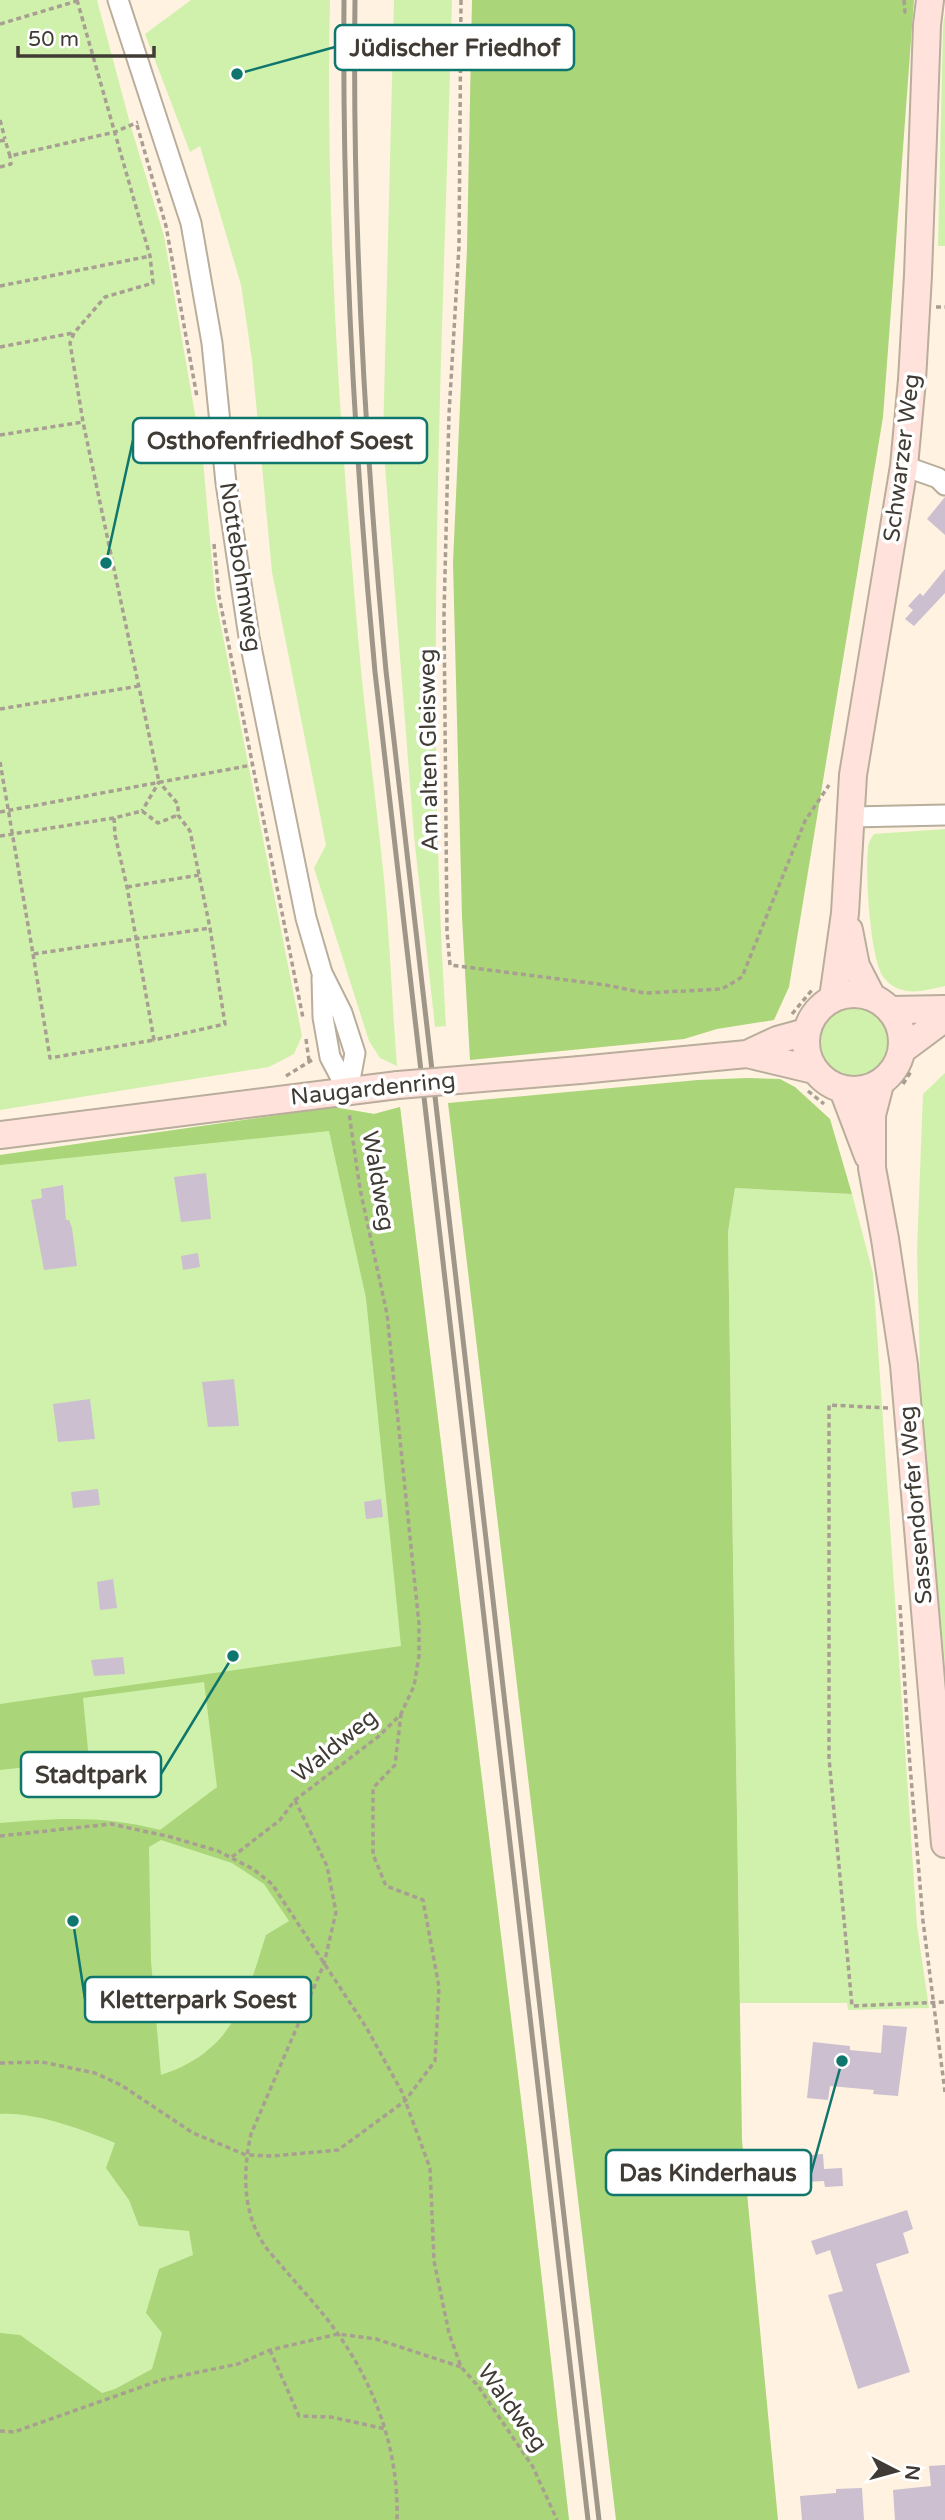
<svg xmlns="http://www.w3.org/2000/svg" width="945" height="2520" viewBox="0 0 945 2520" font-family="'Varela Round',sans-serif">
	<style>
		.green { fill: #d0f1ac }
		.forest { fill: #aad579; fill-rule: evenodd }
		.building { fill: #ccbfd0 }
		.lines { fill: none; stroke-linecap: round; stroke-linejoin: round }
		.street-casing { stroke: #b9ad9c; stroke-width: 23 }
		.secondary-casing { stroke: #b9ad9c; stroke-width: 30 }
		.path { stroke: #a89f92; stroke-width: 3.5; stroke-dasharray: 5 3.5; stroke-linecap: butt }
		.street { stroke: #fff; stroke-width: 19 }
		.secondary { stroke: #ffe2dc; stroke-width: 26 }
		.rail { stroke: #9f968a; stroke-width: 5 }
		.secondary-bridge-casing { stroke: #b9ad9c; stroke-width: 30; stroke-linecap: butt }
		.secondary-bridge { stroke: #ffe2dc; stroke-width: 26 }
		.labels { text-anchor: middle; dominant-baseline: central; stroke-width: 7; stroke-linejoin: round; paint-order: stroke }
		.street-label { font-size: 23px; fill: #403b34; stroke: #fff }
		.leader { fill: none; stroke: #0f766e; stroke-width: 2.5 }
		.callout-dot { fill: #0f766e; stroke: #fff; stroke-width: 2.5 }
		.callout { fill: #fff; stroke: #0f766e; stroke-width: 2.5 }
		.callout-label { font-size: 24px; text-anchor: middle; font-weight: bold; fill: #403b34 }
	</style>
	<rect width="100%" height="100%" fill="#fff2e1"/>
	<path class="green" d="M0,0H97L131,127L164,236L203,460L215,596L302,1036L294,1054L269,1067L0,1110Z
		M191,0H330C325,224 341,448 361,670C368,740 377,809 384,879C390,941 392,1004 397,1066L380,1058L369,1041L314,868L326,845L272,572L252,360L241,285L200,146L190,152L145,34Z
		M394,0H452C443,341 424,685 446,1026L435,1027L414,836L383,440Z
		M945,13V246H938L943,26Z
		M945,829V986C923,991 901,998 884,978C870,961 865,872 868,849C868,843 871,838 874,834Z
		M813 1042a40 40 0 1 1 80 0a40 40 0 1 1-80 0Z
		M945,1073V1665L921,1413L917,1250L923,1094Z
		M334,1107L374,1114L400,1107L528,2157L569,2520H0V1155Z
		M735,1188L852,1194L873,1273L917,1926L929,2008L848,2010L847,2003H740L728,1232Z"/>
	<path class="forest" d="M472,0H914L883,417L789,987L774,1020L717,1029L684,1039L470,1060L462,917L453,563L467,248Z
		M747,1078L780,1079L795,1087L830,1119L852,1194L735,1188L728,1232L742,2140L778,2520H616L448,1103L698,1080Z
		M334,1107L374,1114L400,1107L528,2157L569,2520H0V2333L20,2335L102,2393L115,2389L152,2369L162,2333L146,2313L159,2269L193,2255L189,2231L139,2226L129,2200L106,2168L115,2143C86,2130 32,2111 0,2114V1823C59,1818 103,1815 160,1830L217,1787L204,1682L83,1698L89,1760L0,1770V1704L401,1646L366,1298L329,1131L0,1165V1155ZM161,1840L232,1863L264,1884L289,1921L266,1935C245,2001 234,2051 161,2075L151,1961L149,1847Z"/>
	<path class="building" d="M945,497V535L927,519Z
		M945,569V593L914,626L905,619L913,610L908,606L920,593L923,596Z
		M206,1173L211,1219L181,1222L174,1177Z
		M63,1185L66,1220H69L72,1228L77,1266L44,1270L31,1200L42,1198L41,1189Z
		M198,1253L200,1267L183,1270L181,1256Z
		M234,1379L239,1426L208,1427L202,1382Z
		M90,1399L95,1439L58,1442L53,1404Z
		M98,1489L100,1505L73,1508L71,1492Z
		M381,1499L383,1517L366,1519L364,1502Z
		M113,1579L117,1608L100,1610L97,1582Z
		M123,1657L125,1674L94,1676L91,1660Z
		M883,2025L907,2027L898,2096L873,2094L874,2090L830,2086L828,2100L807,2098L813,2042L850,2046V2050L881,2053Z
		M823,2154L824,2169L842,2168L843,2186L825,2187L824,2181L790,2183L788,2157Z
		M907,2210L913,2229L903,2233L909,2253L876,2264L910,2372L858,2389L828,2295L843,2291L830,2250L816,2255L811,2241Z
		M945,2465V2520H895L893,2490L931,2486L929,2466Z
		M862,2488L864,2520H802L800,2496L836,2493V2489Z"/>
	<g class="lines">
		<g class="street-casing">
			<path id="street" d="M118,0L191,223L212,343L226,483L249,637L306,918L322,973L342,1013L355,1053L348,1091
				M904,466L938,478L945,485
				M851,817L945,815
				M322,978L323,1017L330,1057L348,1091"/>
		</g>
		<g class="secondary-casing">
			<path id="secondary" d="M849,930L856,966L872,997
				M806 1042a48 48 0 1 1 96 0a48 48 0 1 1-96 0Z
				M833,998L845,913L853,775L904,466L912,380L918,275L927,25L930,0
				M891,1010L945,1009
				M902,1050L945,1018
				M747,1054L777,1040L806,1032
				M580,1070L747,1054L814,1070
				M880,1084L872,1115V1168L885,1239L904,1365L945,1844
				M843,1090L868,1156
				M0,1135L398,1085"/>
		</g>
		<path class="path" d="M77,0L150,256L153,283L105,297L74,333L70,343L83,422L159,782
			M461,0L459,246L449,414L444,614L447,932L450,965L606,985L645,993L722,989L742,977L805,821L829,785
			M904,0L905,12L907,13
			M0,24L77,1
			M0,120L5,139
			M137,125L166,226L197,397
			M0,141L5,140L10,156L115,132L138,122
			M0,167L11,164L10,156
			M0,286L150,256
			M936,307H945
			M0,347L73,333
			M0,435L83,422
			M214,544L219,596L303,1018
			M0,709L139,686
			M0,762L33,954L210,928
			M0,812L252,765
			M114,818L115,835L127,887L154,1040L225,1024L210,928L190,831L178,815V804L159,782L142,811
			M0,836L114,818L142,811L158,823L178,815
			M127,887L199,875
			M33,954L50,1058L154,1040
			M792,1014L812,990
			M306,1039L309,1061
			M286,1076L312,1060
			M903,1084L912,1070
			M808,1091L824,1104
			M888,1408L829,1405V1758L852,2006L945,2002
			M900,1605L909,1753L923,1921L945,2092
			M295,1800L327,1866L336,1912L324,1964L251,2134C243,2170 242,2210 263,2243C267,2250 274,2257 280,2264C299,2287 321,2309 338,2334C377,2389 399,2453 397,2520
			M0,1836L111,1824L171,1837L218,1851L253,1869L272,1884L366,2027L402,2092L430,2168L434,2261L449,2333L461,2367L478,2386L533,2467L557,2520
			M232,1857L280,1820L295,1800L379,1736L401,1714L414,1686L419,1656V1624L387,1314L360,1189L349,1113
			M0,2063L42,2062L95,2073L121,2085L193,2133L246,2155L273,2156L338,2150L405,2101L435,2061L439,1987L423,1900L386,1886L373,1854V1788L395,1765L401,1714
			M270,2350L299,2416L331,2417L386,2429
			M0,2431L14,2432L161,2380L238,2364L270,2350L338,2334L376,2339L461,2367"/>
		<use href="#street" class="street"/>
		<use href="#secondary" class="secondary"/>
		<path class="rail" d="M344,0C342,225 354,448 375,672L588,2520
			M355,0C352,224 365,447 386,671L599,2520"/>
		<g class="secondary-bridge-casing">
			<path id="secondary-bridge" d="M398,1085L580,1070"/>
		</g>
		<use href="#secondary-bridge" class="secondary-bridge"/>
	</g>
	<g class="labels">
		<g class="street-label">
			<text transform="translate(902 458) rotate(-83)">Schwarzer Weg</text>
			<text transform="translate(240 567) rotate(81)">Nottebohmweg</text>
			<text transform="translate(429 750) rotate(-91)">Am alten Gleisweg</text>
			<text transform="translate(373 1089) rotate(-6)">Naugardenring</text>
			<text transform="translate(378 1181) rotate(80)">Waldweg</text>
			<text transform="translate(916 1505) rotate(-95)">Sassendorfer Weg</text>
			<text transform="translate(335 1746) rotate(-39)">Waldweg</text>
			<text transform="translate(512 2408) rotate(54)">Waldweg</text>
		</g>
	</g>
	<path class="leader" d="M237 74L335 47M106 563L133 440M233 1656L161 1774M73 1921L85 1999M842 2061L811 2173"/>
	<g class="callout-dot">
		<circle cx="237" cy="74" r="7"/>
		<circle cx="106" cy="563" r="7"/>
		<circle cx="233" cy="1656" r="7"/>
		<circle cx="73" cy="1921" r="7"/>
		<circle cx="842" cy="2061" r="7"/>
	</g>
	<g class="callout">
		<rect x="335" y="25" width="239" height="45" rx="7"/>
		<rect x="133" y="418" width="294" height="45" rx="7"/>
		<rect x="21" y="1752" width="140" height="45" rx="7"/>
		<rect x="85" y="1977" width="226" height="45" rx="7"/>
		<rect x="606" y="2150" width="205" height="45" rx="7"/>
	</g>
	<g class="callout-label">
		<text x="455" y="56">Jüdischer Friedhof</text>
		<text x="280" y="449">Osthofenfriedhof Soest</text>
		<text x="91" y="1783">Stadtpark</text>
		<text x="198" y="2008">Kletterpark Soest</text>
		<text x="708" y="2181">Das Kinderhaus</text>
	</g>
	<g transform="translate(896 2471) rotate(96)" stroke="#ffffff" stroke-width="5" paint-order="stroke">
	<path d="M0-5L12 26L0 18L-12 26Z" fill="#403b34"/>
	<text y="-10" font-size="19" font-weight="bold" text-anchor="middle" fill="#403b34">N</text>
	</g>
	<path d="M18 46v10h136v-10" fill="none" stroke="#403b34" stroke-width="3.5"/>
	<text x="28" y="46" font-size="21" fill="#403b34" stroke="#ffffff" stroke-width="5" paint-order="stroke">50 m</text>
</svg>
